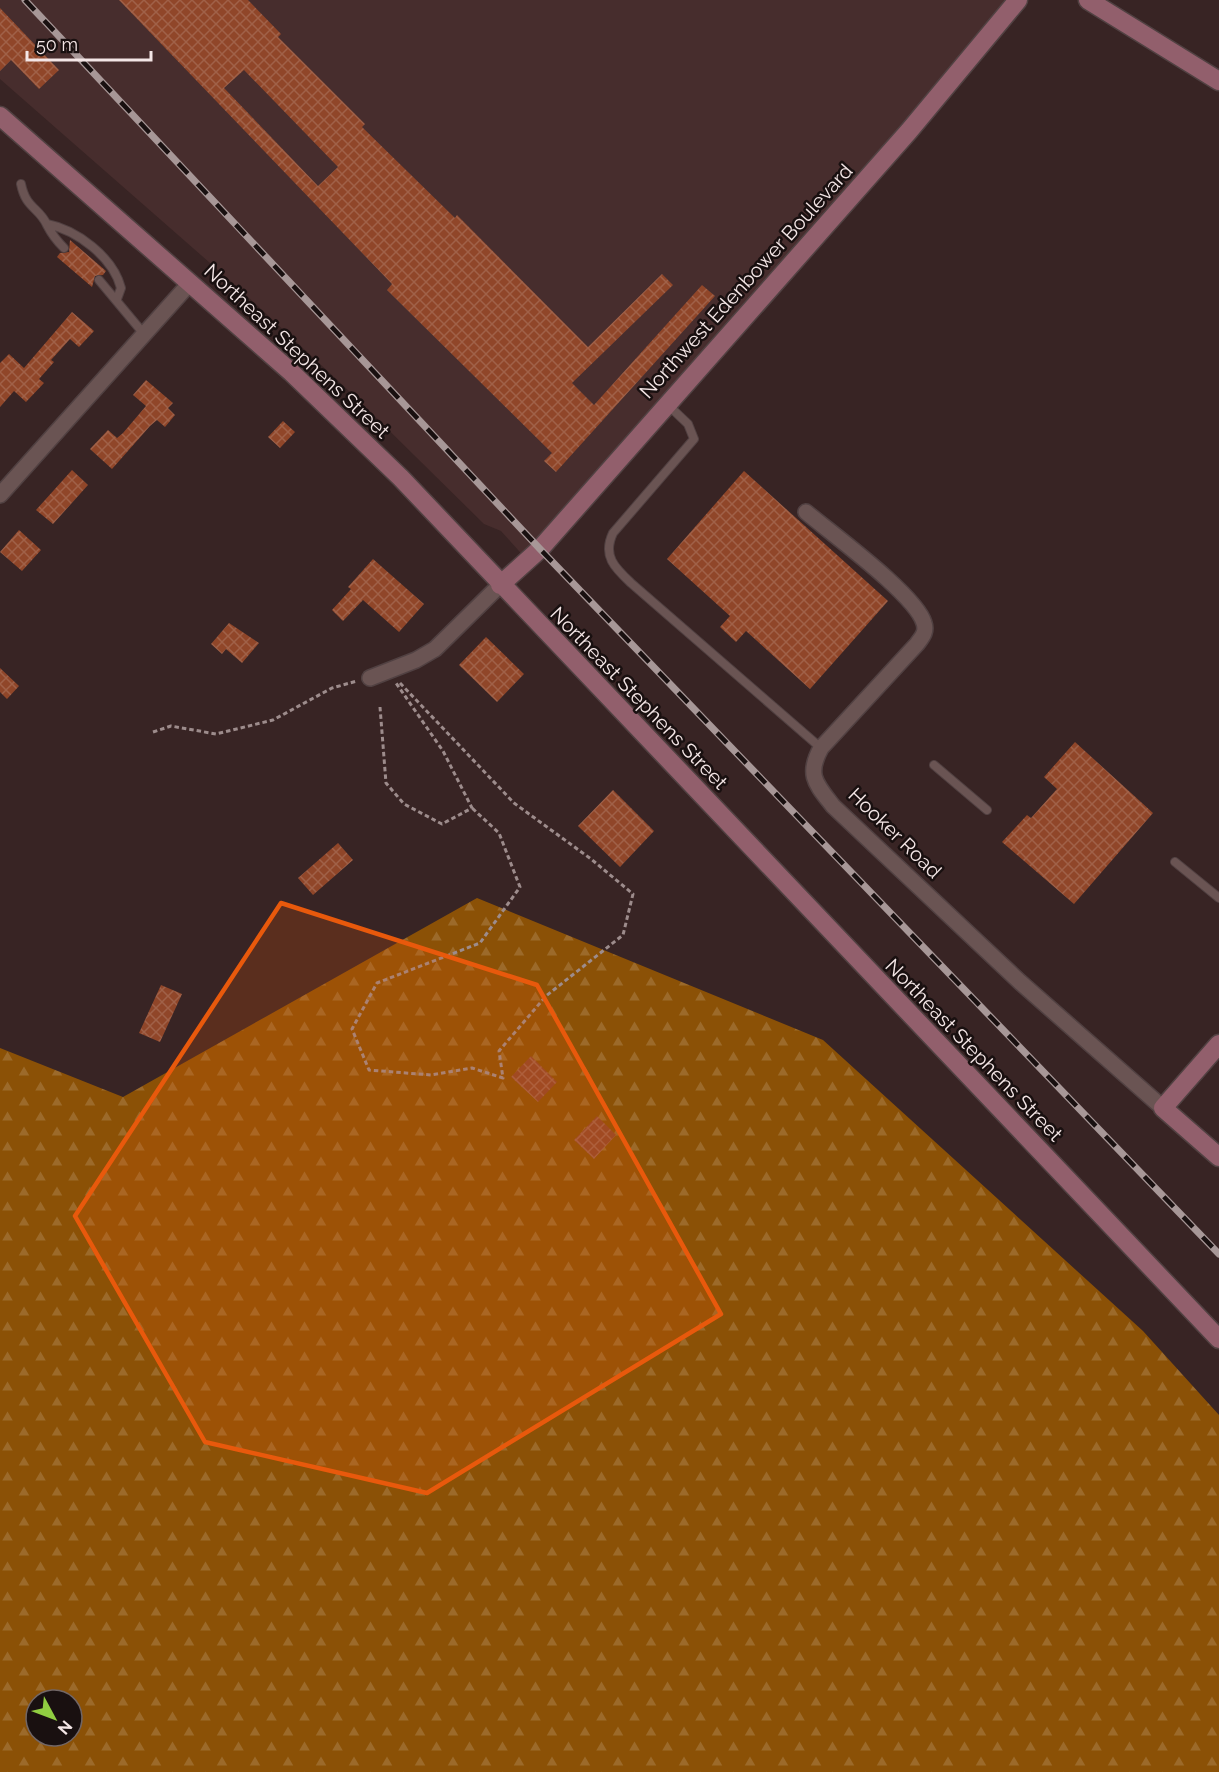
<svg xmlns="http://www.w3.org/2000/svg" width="1219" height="1772" viewBox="0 0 1219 1772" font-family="Raleway,sans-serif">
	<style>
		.built { fill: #472d2d }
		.forest { fill: url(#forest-firs); fill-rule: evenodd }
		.building { fill: url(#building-cross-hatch); fill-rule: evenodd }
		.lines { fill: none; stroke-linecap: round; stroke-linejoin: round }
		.lane-casing { stroke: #514142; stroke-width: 10 }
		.street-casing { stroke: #514142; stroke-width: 18 }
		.secondary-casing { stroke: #514142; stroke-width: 21 }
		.path { stroke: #9d8c8c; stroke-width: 3; stroke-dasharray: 4.5 3; stroke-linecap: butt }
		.lane { stroke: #6a5453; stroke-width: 8 }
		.street { stroke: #6a5453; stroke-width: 15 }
		.secondary { stroke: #925f6c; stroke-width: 18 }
		.rail-casing { stroke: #a79797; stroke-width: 7 }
		.rail { stroke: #191010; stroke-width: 4.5; stroke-dasharray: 14; stroke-linecap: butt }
		.marked { fill: #e8590c; fill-opacity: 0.2; stroke: #e8590c; stroke-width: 4.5; stroke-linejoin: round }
		.labels { text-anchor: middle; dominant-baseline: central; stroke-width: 5; stroke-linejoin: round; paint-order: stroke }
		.street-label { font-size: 20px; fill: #f4e6e6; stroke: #191010 }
	</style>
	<defs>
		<pattern id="forest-firs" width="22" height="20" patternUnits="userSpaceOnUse" patternTransform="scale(1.5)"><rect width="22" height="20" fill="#8b5106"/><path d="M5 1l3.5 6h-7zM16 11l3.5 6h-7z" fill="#9c6a2a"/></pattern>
		<pattern id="building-cross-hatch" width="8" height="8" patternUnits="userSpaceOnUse" patternTransform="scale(1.5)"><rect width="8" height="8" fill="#904629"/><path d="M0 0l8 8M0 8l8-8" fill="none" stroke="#a06148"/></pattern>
	</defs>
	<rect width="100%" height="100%" fill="#382424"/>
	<path class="built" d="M0,0H1017L527,560L501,531L484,524L349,391L234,284L0,79Z"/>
	<path class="forest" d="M477,898L823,1040L1143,1331L1219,1415V1772H0V1048L123,1097ZM36,1700H72V1736H36Z"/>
	<path class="building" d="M119,0H248L281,34L278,37L365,124L362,127L455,218L457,215L588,347L662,274L673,285L572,383L594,405L702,285L715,296L556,472L544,461L552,453L387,290L392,284ZM244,70L338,167L318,186L224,88Z
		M0,8L59,70L39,89L11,60L0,71Z
		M70,240L106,271L103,275L95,276L92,287L57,257L60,253L69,252Z
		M72,312L94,331L79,347L70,339L51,360L54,362L39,379L44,383L26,402L14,391L0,407V363L9,354L24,368Z
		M146,380L173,403L168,408L175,415L165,427L157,420L150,426L112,469L90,449L108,430L117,438L123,433L146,406L133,395Z
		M283,421L295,432L280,448L268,437Z
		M72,470L88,485L53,524L36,510Z
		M744,471L888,601L810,689L746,631L736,642L720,627L730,616L667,559Z
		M19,530L41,550L22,571L0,552Z
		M373,559L424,604L399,632L363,600L343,621L332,610L351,589L348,587Z
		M229,623L259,643L242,663L226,649L222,654L211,644Z
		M486,637L524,674L497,702L459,665Z
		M0,668L19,686L7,699L0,692Z
		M1075,742L1153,813L1074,904L1002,842L1027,815L1031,818L1057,789L1044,777Z
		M613,790L654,831L620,867L578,826Z
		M338,843L353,860L313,895L298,878Z
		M161,985L182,994L160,1042L139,1033Z
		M531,1056L557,1082L538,1102L511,1077Z
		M597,1116L616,1135L594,1159L574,1140Z"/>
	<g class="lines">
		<g class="lane-casing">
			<path id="lane" d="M21,184C26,209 39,207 47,225C52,235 56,240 64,248
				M47,224C77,230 113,257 121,288L117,299
				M99,280L144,334
				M667,404L688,424L694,439L613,533C602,556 615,568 631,583L821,748
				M934,765L987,810
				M1175,862L1219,898"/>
		</g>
		<g class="street-casing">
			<path id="street" d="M0,495L190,283
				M806,512C832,534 916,595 924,623C927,632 922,637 917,644L821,748C806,775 816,784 833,806L1020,982L1163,1108
				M370,678L416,660L435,649L500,585"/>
		</g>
		<g class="secondary-casing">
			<path id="secondary" d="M1088,0L1219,81
				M0,116L291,372L401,478L1219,1339
				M500,585L540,549L909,131L1018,0
				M1219,1044L1163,1108L1219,1157"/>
		</g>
		<path class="path" d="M400,683L514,803L591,859L633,894L623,935L546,996L499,1051L503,1078L472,1068L431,1075L369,1070L352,1029L377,983L480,943L520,887L499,833L472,808
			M380,707L386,783L404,804L442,824L472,808L443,751L396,683
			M153,732L171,726L216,734L273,720L332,688L357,681"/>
		<use href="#lane" class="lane"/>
		<use href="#street" class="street"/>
		<use href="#secondary" class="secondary"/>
		<g class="rail-casing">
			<path id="rail" d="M25,0L540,549L1219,1254"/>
		</g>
		<use href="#rail" class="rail"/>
	</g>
	<path class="marked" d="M281,903L537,985L721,1314L427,1493L205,1442L75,1216Z"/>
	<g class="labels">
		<g class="street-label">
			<text transform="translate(746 281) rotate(-48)">Northwest Edenbower Boulevard</text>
			<text transform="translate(297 351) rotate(43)">Northeast Stephens Street</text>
			<text transform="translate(639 698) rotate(46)">Northeast Stephens Street</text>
			<text transform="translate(895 833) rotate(44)">Hooker Road</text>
			<text transform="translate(974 1050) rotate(46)">Northeast Stephens Street</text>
		</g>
	</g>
	<g transform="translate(54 1718) rotate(131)"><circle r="28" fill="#191010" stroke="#716666" stroke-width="1.5"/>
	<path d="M0-4.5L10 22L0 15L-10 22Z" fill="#90cd41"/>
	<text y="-9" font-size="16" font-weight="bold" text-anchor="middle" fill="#f4e6e6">N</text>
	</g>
	<path d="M27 51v9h124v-9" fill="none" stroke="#f4e6e6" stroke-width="3"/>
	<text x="36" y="51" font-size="18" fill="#f4e6e6" stroke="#191010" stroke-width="4.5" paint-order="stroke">50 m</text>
</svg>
